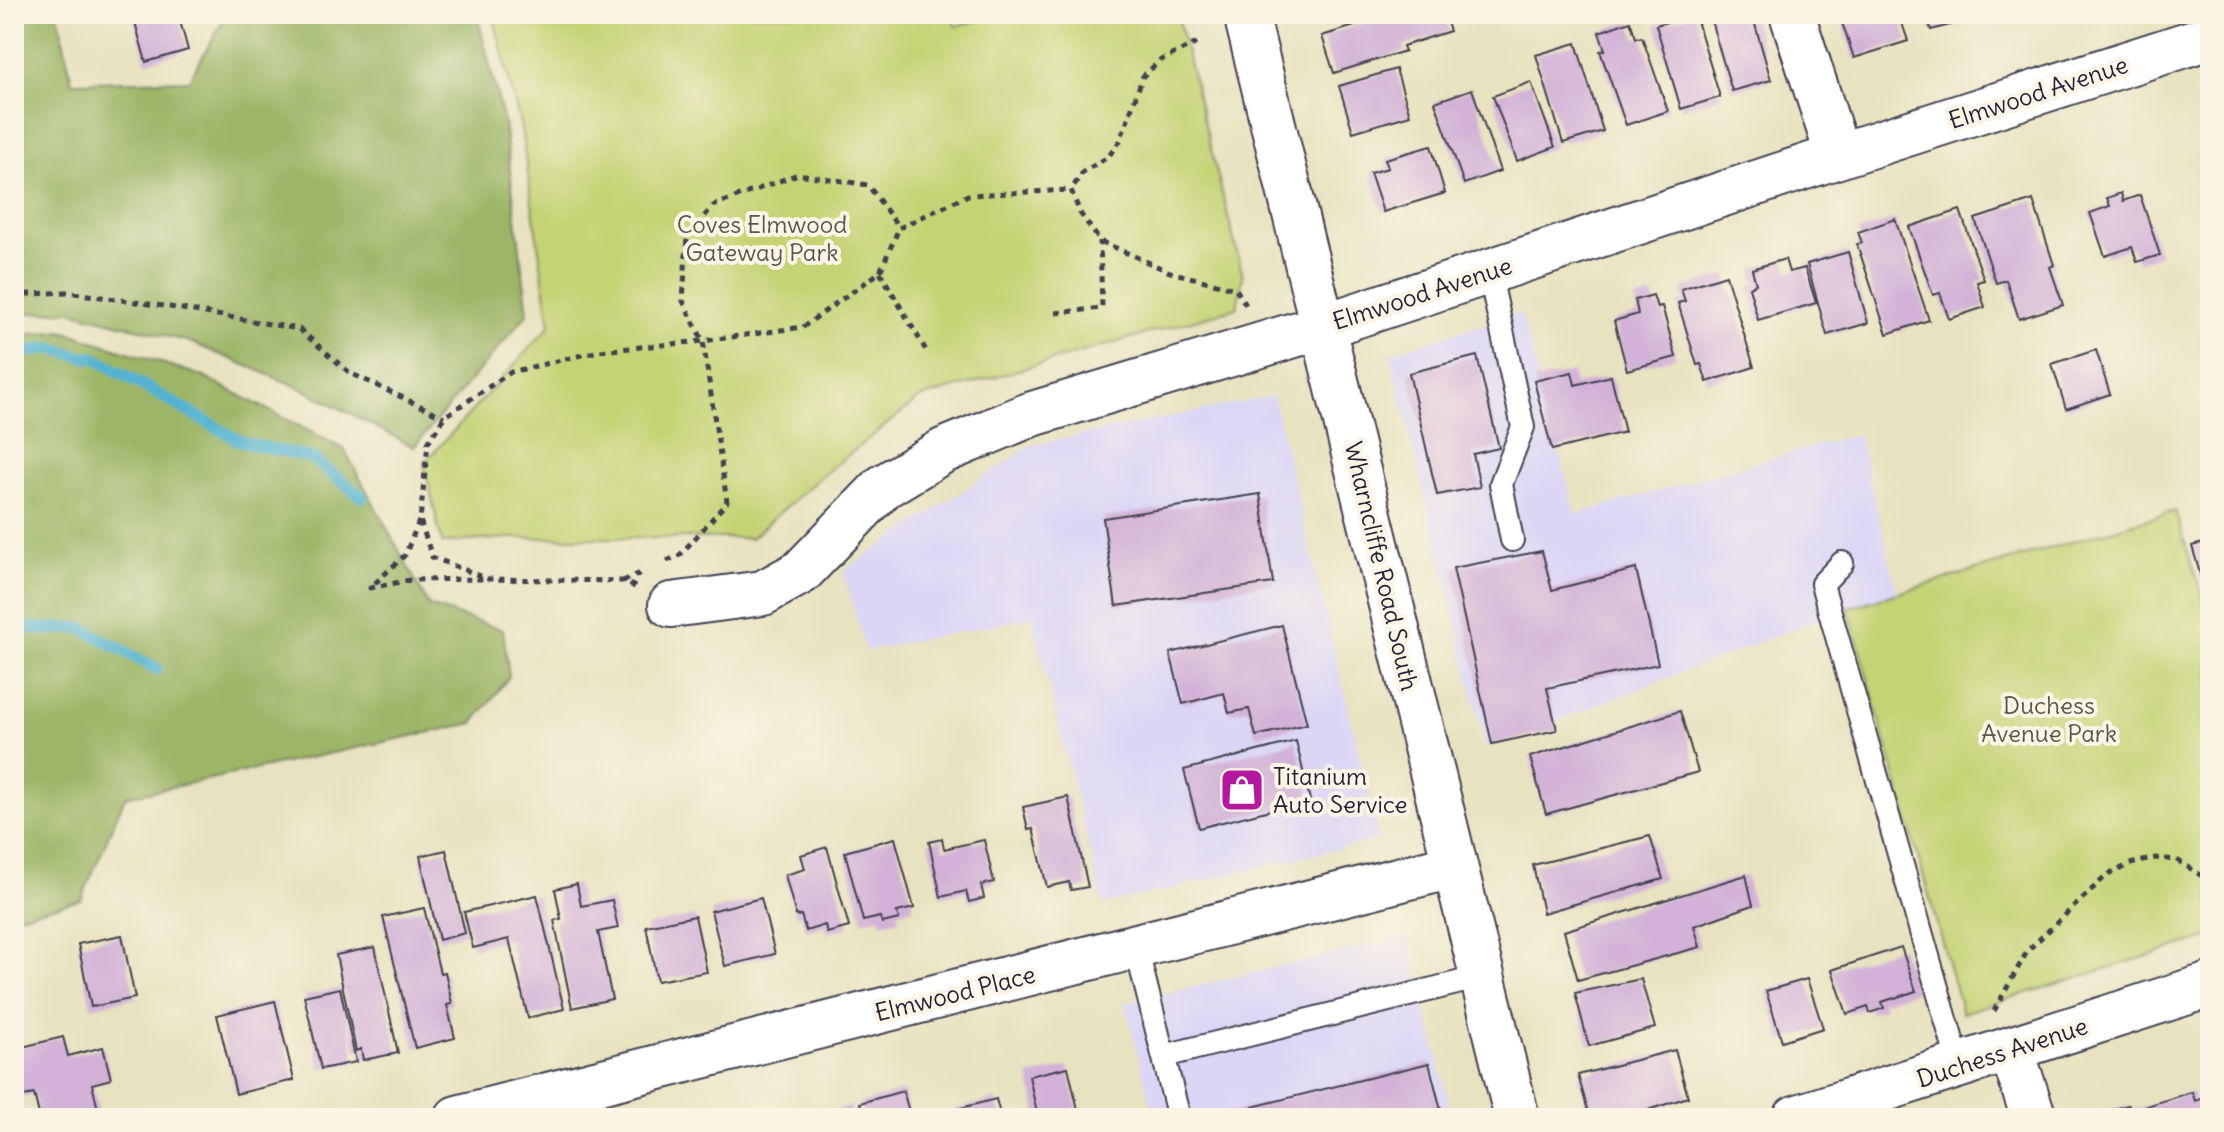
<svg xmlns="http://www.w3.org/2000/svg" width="2224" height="1132" viewBox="0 0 2224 1132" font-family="Delius,sans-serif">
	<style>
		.built { fill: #dcd6f6 }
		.green { fill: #c5d375; stroke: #747a58; stroke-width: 2 }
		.forest { fill: #9cb566; stroke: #5f6c50; stroke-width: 2 }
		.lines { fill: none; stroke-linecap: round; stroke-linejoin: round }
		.stream { stroke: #52b3d0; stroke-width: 12 }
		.building { fill: #d2b2d7 }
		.lane-casing { stroke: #403f4f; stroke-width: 26 }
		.street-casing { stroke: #403f4f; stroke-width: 48 }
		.secondary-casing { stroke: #403f4f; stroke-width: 48 }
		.path { stroke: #403f4f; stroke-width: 5; stroke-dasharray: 6 6; stroke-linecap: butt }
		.lane { stroke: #fff; stroke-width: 22 }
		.street { stroke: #fff; stroke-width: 44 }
		.secondary { stroke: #fff; stroke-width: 44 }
		.labels { text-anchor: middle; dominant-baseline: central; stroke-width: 8; stroke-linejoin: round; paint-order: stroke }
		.street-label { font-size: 24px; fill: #22223b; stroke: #fcf5e5 }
		.park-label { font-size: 24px; fill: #53574c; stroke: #fcf5e5 }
		.poi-label { font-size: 24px; fill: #22223b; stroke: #fcf5e5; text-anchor: start }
	</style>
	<rect width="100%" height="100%" fill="#fcf5e5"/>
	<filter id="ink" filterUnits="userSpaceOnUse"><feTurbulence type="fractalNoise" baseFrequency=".0125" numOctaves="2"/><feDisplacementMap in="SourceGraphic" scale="16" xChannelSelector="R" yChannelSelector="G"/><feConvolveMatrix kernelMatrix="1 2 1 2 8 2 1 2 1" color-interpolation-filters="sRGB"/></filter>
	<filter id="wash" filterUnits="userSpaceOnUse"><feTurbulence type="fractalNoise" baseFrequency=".006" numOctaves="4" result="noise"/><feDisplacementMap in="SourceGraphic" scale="32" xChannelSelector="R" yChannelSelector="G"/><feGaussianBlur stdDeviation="1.8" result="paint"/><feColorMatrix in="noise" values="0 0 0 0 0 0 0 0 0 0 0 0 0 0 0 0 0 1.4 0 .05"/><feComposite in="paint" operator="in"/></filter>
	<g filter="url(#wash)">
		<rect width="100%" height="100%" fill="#e8e2c0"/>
		<path class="built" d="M1521,313L1576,514L1858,434L1898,594L1848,608L1486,748L1390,353Z
			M1273,396L1380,839L1103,905L1032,617L866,651L843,571L1032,445Z
			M1407,936L1453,1118H1154L1125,1003Z"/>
		<path class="green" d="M493,14H952L955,26L1007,14H1177L1243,276L1237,308L920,398L818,479L751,538H507L442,543L424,463L550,326L521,128Z
			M2175,511L2210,621V937L1962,1013L1848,608Z"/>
		<path class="forest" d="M14,14H58L72,82L189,80L227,14H477L504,123L528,313L414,447L305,390L190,342L70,311L14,314Z
			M62,331L202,376L344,449L429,606L503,630L509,677L473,723L125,797L81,900L14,917V336Z"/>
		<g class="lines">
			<path class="stream" d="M14,354L49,348L87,358L93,357L242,442L312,458L362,497
				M14,620L34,629L82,628L157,669"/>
		</g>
		<g id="blocks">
			<path class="building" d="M138,14H178L188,50L146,62L133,15Z
				M1393,14H1444L1450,31L1403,46L1405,51L1334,73L1322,36Z
				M1695,14L1720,97L1681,109L1656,25Z
				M1709,14H1752L1771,80L1732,91Z
				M1839,14H1899L1908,41L1854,58Z
				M1926,14H1963L1965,21L1931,30Z
				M1630,21L1636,38L1642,37L1668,111L1626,125L1600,51L1605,50L1599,32Z
				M1576,43L1603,131L1563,143L1536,55Z
				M1396,69L1410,115L1353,132L1339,86Z
				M1531,82L1555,147L1517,161L1493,96Z
				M1472,89L1500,171L1464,184L1435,102Z
				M1431,146L1445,193L1383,212L1370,173L1388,168L1385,159Z
				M2121,193L2123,201L2140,195L2160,255L2137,262L2132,247L2105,256L2090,213L2110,206L2107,198Z
				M2033,200L2054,265L2050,267L2063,305L2019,319L2006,280L1996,283L1975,219Z
				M1960,210L1984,280L1977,282L1985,307L1949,319L1940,293L1933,295L1909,227Z
				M1895,219L1929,320L1887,334L1857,244L1862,243L1858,232Z
				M1848,252L1868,323L1827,335L1807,264Z
				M1785,259L1789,272L1805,268L1816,303L1758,320L1749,287L1756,284L1752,269Z
				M1726,275L1754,367L1707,382L1701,364L1697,365L1678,303L1685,301L1681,289Z
				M1653,295L1657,307L1662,306L1676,357L1627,370L1614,321L1638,314L1635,300Z
				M2096,350L2110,394L2066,409L2052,364Z
				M1477,356L1499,448L1473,454L1480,487L1437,495L1409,373Z
				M1572,372L1575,385L1611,376L1625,432L1552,450L1534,381Z
				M1260,494L1273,583L1116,606L1103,518Z
				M2210,541V604L2209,605L2192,546Z
				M1542,551L1552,590L1636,569L1658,664L1547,688L1557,730L1492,744L1453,568Z
				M1282,625L1307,724L1256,736L1249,709L1229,713L1224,693L1183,704L1170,653Z
				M1680,711L1698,772L1546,814L1530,757Z
				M1296,741L1310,800L1199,828L1184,770Z
				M1068,797L1088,887L1071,890L1069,882L1047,887L1033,829L1028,830L1023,807Z
				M1650,836L1663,879L1543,913L1533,865Z
				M895,838L914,908L897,912L899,919L882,923L880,917L863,921L845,852Z
				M942,839L944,849L984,840L994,882L981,885L984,898L969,902L966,891L941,897L929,842Z
				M827,847L849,927L827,933L825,925L806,931L801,915L796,916L785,875L805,869L801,855Z
				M446,850L465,933L439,940L420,856Z
				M1746,875L1753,905L1694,926L1700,947L1578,980L1564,931Z
				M577,884L581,906L612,900L618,928L598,932L612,999L572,1008L554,920L561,919L555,889Z
				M537,895L564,1009L528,1018L509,939L473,948L464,912Z
				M761,898L775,954L725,966L711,911Z
				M424,908L440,973L445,972L452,1004L447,1005L455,1038L415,1048L383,917Z
				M695,916L707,972L657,981L646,926Z
				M122,935L135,998L91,1007L78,944Z
				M375,947L398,1053L363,1060L361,1049L356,1051L336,955Z
				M1901,947L1916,991L1882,1002L1884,1008L1870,1013L1868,1007L1847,1014L1832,970Z
				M1641,979L1655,1028L1589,1046L1575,993Z
				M1807,979L1823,1028L1782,1041L1766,991Z
				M340,988L356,1062L321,1069L304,996Z
				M275,1001L294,1080L236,1094L217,1015Z
				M63,1037L68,1056L103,1047L111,1079L92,1084L100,1118H40L34,1094L14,1098V1049Z
				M1675,1050L1688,1097L1624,1118H1590L1578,1075Z
				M1429,1063L1443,1118H1220V1115Z
				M1068,1067L1080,1118H1038L1029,1076Z
				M903,1091L911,1118H864L860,1103Z
				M2192,1092L2195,1101L2210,1096V1118H2099L2098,1114L2128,1105L2130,1111Z
				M996,1099L1001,1118H959L957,1109Z
				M850,1106L854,1118H813V1117Z"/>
		</g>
	</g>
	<g filter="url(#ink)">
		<use href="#blocks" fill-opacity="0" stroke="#403f4f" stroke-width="2"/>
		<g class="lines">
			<g class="lane-casing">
				<path id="lane" d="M1489,271L1523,427L1501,484L1512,540
					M1842,563L1822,584L1959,1065
					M1136,947L1179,1118
					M1164,1056L1481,977"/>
			</g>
			<g class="street-casing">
				<path id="street" d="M1792,14L1838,156
					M671,605L763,593L801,572L883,487L943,451L1029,415L1324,326
					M2011,1049L2034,1118
					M457,1118L1453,866
					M1795,1118L2210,985"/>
			</g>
			<g class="secondary-casing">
				<path id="secondary" d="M1246,14C1339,381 1424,751 1517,1118
					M1324,326L1838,156L2210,37"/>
			</g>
			<path class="path" d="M1197,43L1161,60L1143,76L1120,141L1108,157L1083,172L1071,190L1080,213L1100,241L1170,272L1236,289L1246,305
				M880,272L927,352
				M14,295L67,292L170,307L299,329L350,373L444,417
				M1056,313L1102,308L1100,241
				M419,521L405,555L370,588L410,580L485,579
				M667,561L680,555L727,502L703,341L683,301L687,237L713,206L798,174L868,185L899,228L968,195L1071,190
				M623,581L643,572
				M635,587L623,581L488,579L432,557L420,520L428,443L444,417L511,372L599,351L703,341L803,327L880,272L899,228
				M1994,1011L2028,950L2106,876L2130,864L2156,858L2177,860L2210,881"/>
			<use href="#lane" class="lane"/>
			<use href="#street" class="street"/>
			<use href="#secondary" class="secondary"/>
		</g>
	</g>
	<defs>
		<g id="shop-square" transform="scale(2.3)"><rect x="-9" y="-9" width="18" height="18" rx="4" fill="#b5179e" stroke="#fcf5e5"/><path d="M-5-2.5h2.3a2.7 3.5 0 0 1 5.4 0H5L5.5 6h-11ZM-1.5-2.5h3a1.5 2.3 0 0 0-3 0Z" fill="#fff"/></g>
	</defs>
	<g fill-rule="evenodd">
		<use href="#shop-square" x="1242" y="790"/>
	</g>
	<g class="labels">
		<g class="street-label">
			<text transform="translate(2038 92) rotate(-18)">Elmwood Avenue</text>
			<text transform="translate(1422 293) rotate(-18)">Elmwood Avenue</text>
			<text transform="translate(1382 566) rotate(77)">Wharncliffe Road South</text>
			<text transform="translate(955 993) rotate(-14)">Elmwood Place</text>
			<text transform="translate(2002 1052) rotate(-18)">Duchess Avenue</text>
		</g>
		<g class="park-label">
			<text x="762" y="224">Coves Elmwood<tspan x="762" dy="28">Gateway Park</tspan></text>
			<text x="2049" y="705">Duchess<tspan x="2049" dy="28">Avenue Park</tspan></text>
		</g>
		<g class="poi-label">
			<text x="1273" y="776">Titanium<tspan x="1273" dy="28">Auto Service</tspan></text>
		</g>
	</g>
	<rect width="2224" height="1132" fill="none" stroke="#fcf5e5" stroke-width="48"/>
</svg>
